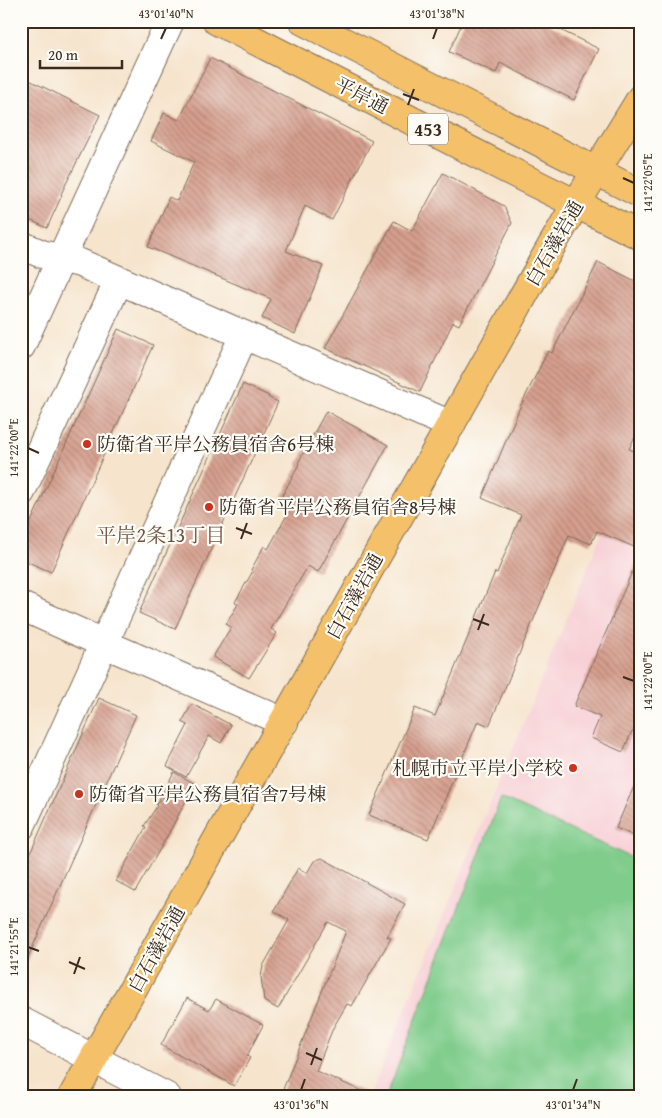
<svg xmlns="http://www.w3.org/2000/svg" width="662" height="1118" viewBox="0 0 662 1118" font-family="'Gentium Book Plus','Noto Serif JP',serif">
	<style>
		.built { fill: #f7cfd5 }
		.green { fill: #7fcc8b; stroke: #5d7b54 }
		.building { fill: url(#building-back-hatch) }
		.lines { fill: none; stroke-linecap: round; stroke-linejoin: round }
		.minor-casing { stroke: #7c6b5b; stroke-width: 30 }
		.major-casing { stroke: #7c6b5b; stroke-width: 30 }
		.highway-casing { stroke: #7c6b5b; stroke-width: 30 }
		.minor { stroke: #fff; stroke-width: 28 }
		.major { stroke: #f4c16a; stroke-width: 28 }
		.highway { stroke: #f4c16a; stroke-width: 28 }
		.ticks { fill: none; stroke: #3b2a1e; stroke-width: 2 }
		.poi-dot { fill: #c8321e; stroke: #fdfcf7; stroke-width: 2 }
		.labels { text-anchor: middle; dominant-baseline: central; stroke-width: 4.5; stroke-linejoin: round; paint-order: stroke }
		.shield { fill: #fdfcf7; stroke: #75695f; stroke-width: 1 }
		.shield-label { font-size: 18px; font-weight: bold; fill: #3b2a1e }
		.street-label { font-size: 19px; fill: #3b2a1e; stroke: #fdfcf7 }
		.poi-label { font-size: 19px; fill: #3b2a1e; stroke: #fdfcf7; text-anchor: start }
		.neighbourhood-label { font-size: 20px; fill: #715345; stroke: #fdfcf7 }
		.neatline { fill: none; stroke: #3b2a1e; stroke-width: 2 }
		.ticks-label { font-size: 12px; text-anchor: middle; fill: #3b2a1e }
	</style>
	<defs>
		<pattern id="building-back-hatch" width="6" height="6" patternUnits="userSpaceOnUse" patternTransform="scale(1.25)"><rect width="6" height="6" fill="#d69f8e"/><path d="M-1 5l2 2M0 0l6 6M5-1l2 2" fill="none" stroke="#af8273"/></pattern>
	</defs>
	<rect width="100%" height="100%" fill="#fdfcf7"/>
	<filter id="ink" filterUnits="userSpaceOnUse"><feTurbulence type="fractalNoise" baseFrequency=".02" numOctaves="2"/><feDisplacementMap in="SourceGraphic" scale="10" xChannelSelector="R" yChannelSelector="G"/><feConvolveMatrix kernelMatrix="1 2 1 2 8 2 1 2 1" color-interpolation-filters="sRGB"/></filter>
	<filter id="wash" filterUnits="userSpaceOnUse"><feTurbulence type="fractalNoise" baseFrequency=".0096" numOctaves="4" result="noise"/><feDisplacementMap in="SourceGraphic" scale="20" xChannelSelector="R" yChannelSelector="G"/><feGaussianBlur stdDeviation="1.12" result="paint"/><feColorMatrix in="noise" values="0 0 0 0 0 0 0 0 0 0 0 0 0 0 0 0 0 1.4 0 .05"/><feComposite in="paint" operator="in"/></filter>
	<g filter="url(#wash)">
		<rect width="100%" height="100%" fill="#f6e4cc"/>
		<path class="built" d="M641,439V1097H369Z"/>
		<path class="green" d="M501,798L641,862V1097H386Z"/>
		<g id="blocks">
			<path class="building" d="M463,21H542L599,49L574,100L500,63L496,73L449,52Z
				M210,58L372,141L332,220L305,206L286,251L323,266L295,334L262,318L271,299L148,247L169,197L177,201L194,162L151,141L164,113L179,120Z
				M21,76L100,115L61,194L62,195L47,228L21,216Z
				M443,173L504,206L512,223L459,325L453,322L420,392L325,348L394,221L412,231Z
				M598,262L641,284V424L629,449L641,454V550L597,531L591,544L569,535L489,726L478,721L428,839L369,815L415,708L435,716L495,572L497,573L521,515L482,498L520,407L548,351L552,353Z
				M118,329L153,345L51,572L21,559V544Z
				M243,384L269,396L268,397L278,402L175,629L139,613Z
				M326,411L388,445L318,572L308,566L271,629L277,633L249,678L213,657L231,627L226,624L238,604L235,602L253,571L251,570L264,546L268,549L292,506L280,500L299,464L298,463Z
				M641,551V734L632,731L623,752L591,738L600,717L574,706Z
				M99,698L136,715L21,973V874Z
				M192,704L231,725L221,743L209,736L186,777L167,766L188,725L182,722Z
				M641,770V839L616,828Z
				M174,772L195,784L164,842L135,892L116,881L146,827L144,826L157,806L156,805Z
				M322,858L405,904L387,937L391,938L352,1006L347,1004L333,1028L316,1071L376,1097H280L346,931L328,922L278,1009L264,1001L261,977L263,966L289,920L274,911L298,868L307,873L314,861Z
				M187,998L209,1010L216,999L263,1025L247,1056L250,1058L234,1086L161,1045Z"/>
		</g>
	</g>
	<g filter="url(#ink)">
		<use href="#blocks" fill-opacity="0" stroke="#7c6b5b" stroke-width="1"/>
		<g class="lines">
			<g class="minor-casing">
				<path id="minor" d="M21,245L42,254L80,263L244,335L451,425
					M21,346L170,21
					M21,492L119,280
					M21,606L105,644L284,722
					M21,826L244,335
					M21,1021L167,1097"/>
			</g>
			<g class="major-casing">
				<path id="major" d="M72,1097L548,252L576,204L641,98"/>
			</g>
			<g class="highway-casing">
				<path id="highway" d="M217,21L524,178L641,236
					M303,21L641,194"/>
			</g>
			<use href="#minor" class="minor"/>
			<use href="#major" class="major"/>
			<use href="#highway" class="highway"/>
		</g>
	</g>
	<path class="ticks" d="M161,39L166,28M433,39L437,28M403,94L419,100M408,105L414,89M623,178L634,183M28,448L39,453M236,528L252,534M241,539L247,523M473,619L489,625M478,630L484,614M623,677L634,681M28,947L39,951M69,962L85,969M74,974L80,957M306,1053L322,1060M311,1065L317,1048M301,1090L305,1079M573,1090L577,1079"/>
	<g class="poi-dot">
		<circle cx="87" cy="444" r="5"/>
		<circle cx="209" cy="507" r="5"/>
		<circle cx="573" cy="768" r="5"/>
		<circle cx="79" cy="794" r="5"/>
	</g>
	<g class="labels">
		<rect class="shield" x="408" y="113.5" width="40" height="31" rx="4"/>
		<g class="shield-label">
			<text x="428" y="129">453</text>
		</g>
		<g class="street-label">
			<text transform="translate(362 95) rotate(27)">平岸通</text>
			<text transform="translate(554 243) rotate(-60)">白石藻岩通</text>
			<text transform="translate(354 596) rotate(-61)">白石藻岩通</text>
			<text transform="translate(156 949) rotate(-61)">白石藻岩通</text>
		</g>
		<g class="poi-label">
			<text x="97" y="444">防衛省平岸公務員宿舎6号棟</text>
			<text x="219" y="507">防衛省平岸公務員宿舎8号棟</text>
			<text x="563" y="768" text-anchor="end">札幌市立平岸小学校</text>
			<text x="89" y="794">防衛省平岸公務員宿舎7号棟</text>
		</g>
		<g class="neighbourhood-label">
			<text x="161" y="534">平岸2条13丁目</text>
		</g>
	</g>
	<rect width="662" height="1118" fill="none" stroke="#fdfcf7" stroke-width="55"/>
	<path d="M40 60v8h82v-8" fill="none" stroke="#3b2a1e" stroke-width="2.5"/>
	<text x="48" y="60" font-size="15" fill="#3b2a1e" stroke="#fdfcf7" stroke-width="4" paint-order="stroke">20 m</text>
	<rect x="28" y="28" width="606" height="1062" class="neatline"/>
	<g class="ticks-label">
		<text x="166" y="18">43°01'40"N</text>
		<text x="437" y="18">43°01'38"N</text>
		<text transform="translate(648 183) rotate(-90)" y="4">141°22'05"E</text>
		<text transform="translate(14 448) rotate(-90)" y="4">141°22'00"E</text>
		<text transform="translate(648 681) rotate(-90)" y="4">141°22'00"E</text>
		<text transform="translate(14 947) rotate(-90)" y="4">141°21'55"E</text>
		<text x="301" y="1109">43°01'36"N</text>
		<text x="573" y="1109">43°01'34"N</text>
	</g>
</svg>
